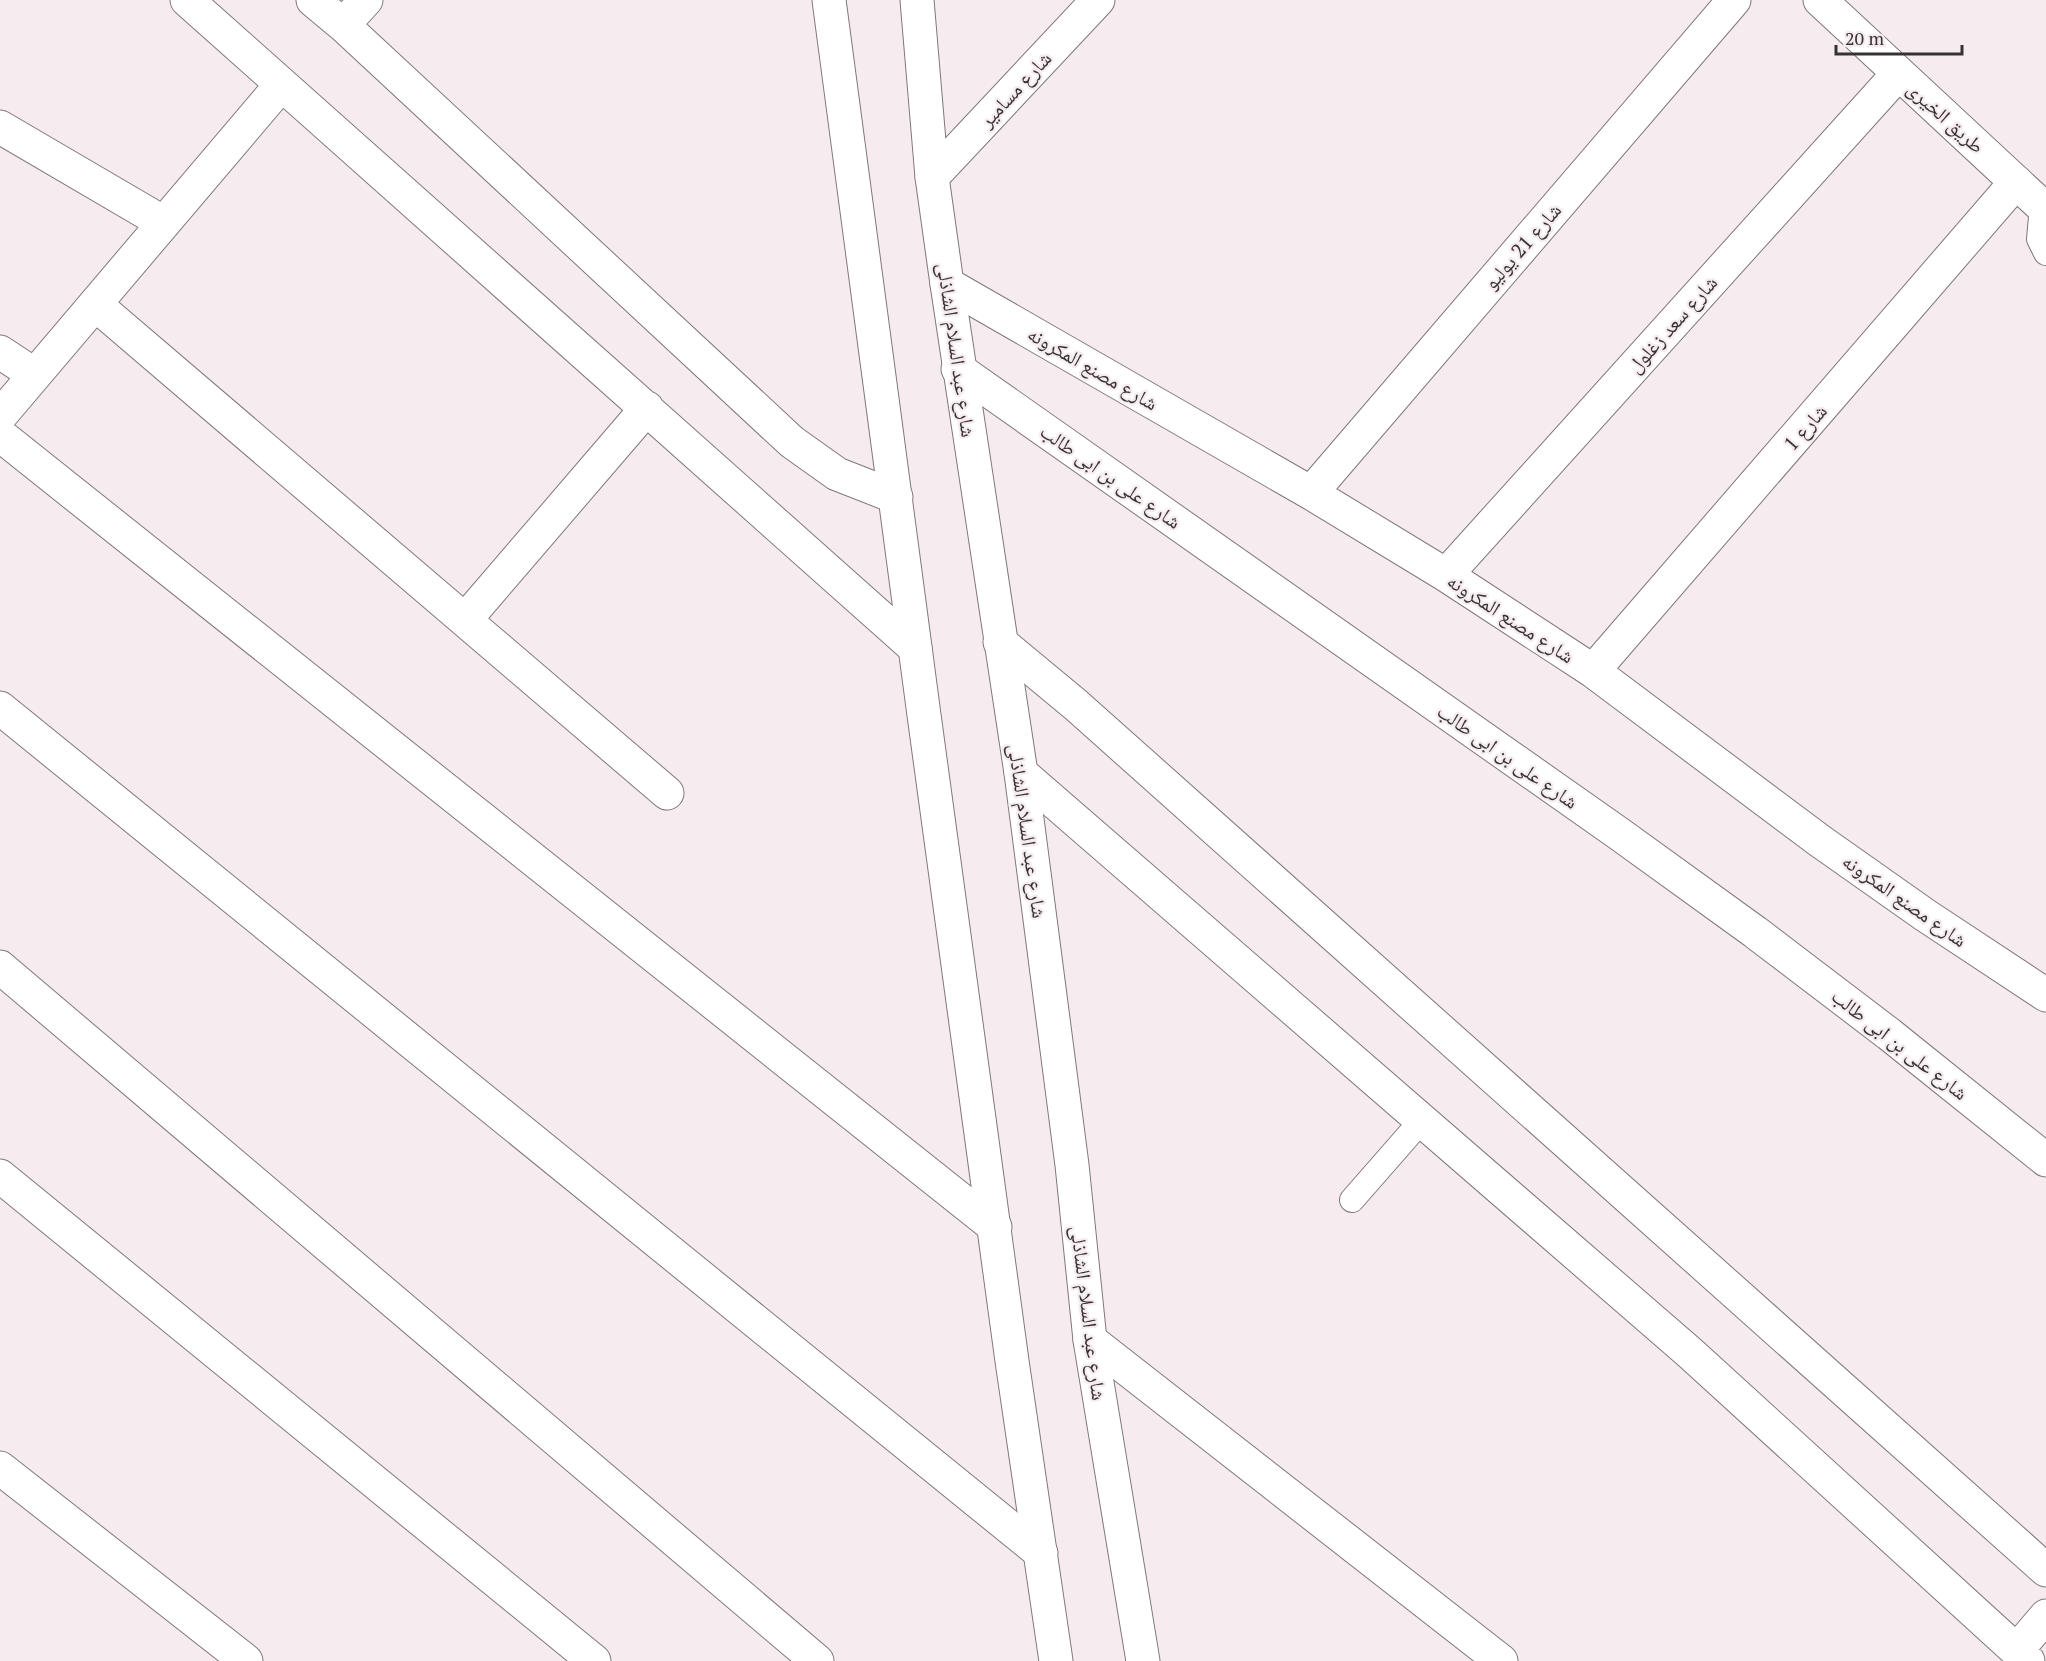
<svg xmlns="http://www.w3.org/2000/svg" width="2046" height="1661" viewBox="0 0 2046 1661" font-family="'PT Serif','Noto Naskh Arabic',serif">
	<style>
		.lines { fill: none; stroke-linecap: round; stroke-linejoin: round }
		.lane-casing { stroke: #80777a; stroke-width: 26 }
		.street-casing { stroke: #80777a; stroke-width: 35 }
		.secondary-casing { stroke: #80777a; stroke-width: 35 }
		.primary-casing { stroke: #80777a; stroke-width: 35 }
		.lane { stroke: #fff; stroke-width: 24 }
		.street { stroke: #fff; stroke-width: 33 }
		.secondary { stroke: #fff; stroke-width: 33 }
		.primary { stroke: #fff; stroke-width: 33 }
		.labels { text-anchor: middle; dominant-baseline: central; stroke-width: 4.5; stroke-linejoin: round; paint-order: stroke }
		.street-label { font-size: 20px; fill: #363234; stroke: #f6ecf0 }
	</style>
	<rect width="100%" height="100%" fill="#f6ecf0"/>
	<g class="lines">
		<g class="lane-casing">
			<path id="lane" d="M2042,206L2039,239L2046,253
				M1352,1200L1422,1120"/>
		</g>
		<g class="street-casing">
			<path id="street" d="M187,0L915,648
				M313,0L343,25L792,442L837,474L896,497
				M343,25L366,0
				M0,127L164,223
				M932,177L1098,0
				M947,284L1311,493L1446,575L1593,671L1820,841L1925,915L2046,995
				M95,304L667,793
				M0,352L35,375
				M958,369L1618,833L1755,932L1889,1034L2046,1160
				M0,416L281,85
				M0,435L995,1227
				M1311,493L1734,0
				M1446,575L1898,74
				M465,620L647,408
				M1000,642L1076,705L2046,1570
				M1593,671L2016,182
				M0,708L1041,1553
				M1021,773L1689,1352L2028,1661
				M0,967L817,1661
				M0,1176L594,1661
				M1090,1340L1501,1661
				M0,1468L246,1661
				M2017,1650L2046,1616"/>
		</g>
		<g class="secondary-casing">
			<path id="secondary" d="M1820,0L2046,210"/>
		</g>
		<g class="primary-casing">
			<path id="primary" d="M829,0L924,715L1012,1361L1056,1661
				M917,0L932,177L947,284L1021,773L1072,1165L1090,1340L1143,1661"/>
		</g>
		<use href="#lane" class="lane"/>
		<use href="#street" class="street"/>
		<use href="#secondary" class="secondary"/>
		<use href="#primary" class="primary"/>
	</g>
	<g class="labels">
		<g class="street-label">
			<text transform="translate(1015 89) rotate(-47)">شارع مسامير</text>
			<text transform="translate(1946 117) rotate(42)">طريق الخيرى</text>
			<text transform="translate(1522 246) rotate(-49)">شارع 21 يوليو</text>
			<text transform="translate(1672 324) rotate(-48)">شارع سعد زغلول</text>
			<text transform="translate(957 350) rotate(82)">شارع عبد السلام الشاذلى</text>
			<text transform="translate(1093 368) rotate(30)">شارع مصنع المكرونه</text>
			<text transform="translate(1805 427) rotate(-49)">شارع 1</text>
			<text transform="translate(1111 476) rotate(35)">شارع على بن ابى طالب</text>
			<text transform="translate(1511 618) rotate(33)">شارع مصنع المكرونه</text>
			<text transform="translate(1508 756) rotate(35)">شارع على بن ابى طالب</text>
			<text transform="translate(1028 831) rotate(82)">شارع عبد السلام الشاذلى</text>
			<text transform="translate(1905 900) rotate(35)">شارع مصنع المكرونه</text>
			<text transform="translate(1900 1044) rotate(38)">شارع على بن ابى طالب</text>
			<text transform="translate(1089 1313) rotate(83)">شارع عبد السلام الشاذلى</text>
		</g>
	</g>
	<path d="M1836 45v9h126v-9" fill="none" stroke="#363234" stroke-width="3"/>
	<text x="1845" y="45" font-size="18" fill="#363234" stroke="#f6ecf0" stroke-width="4.5" paint-order="stroke">20 m</text>
</svg>
